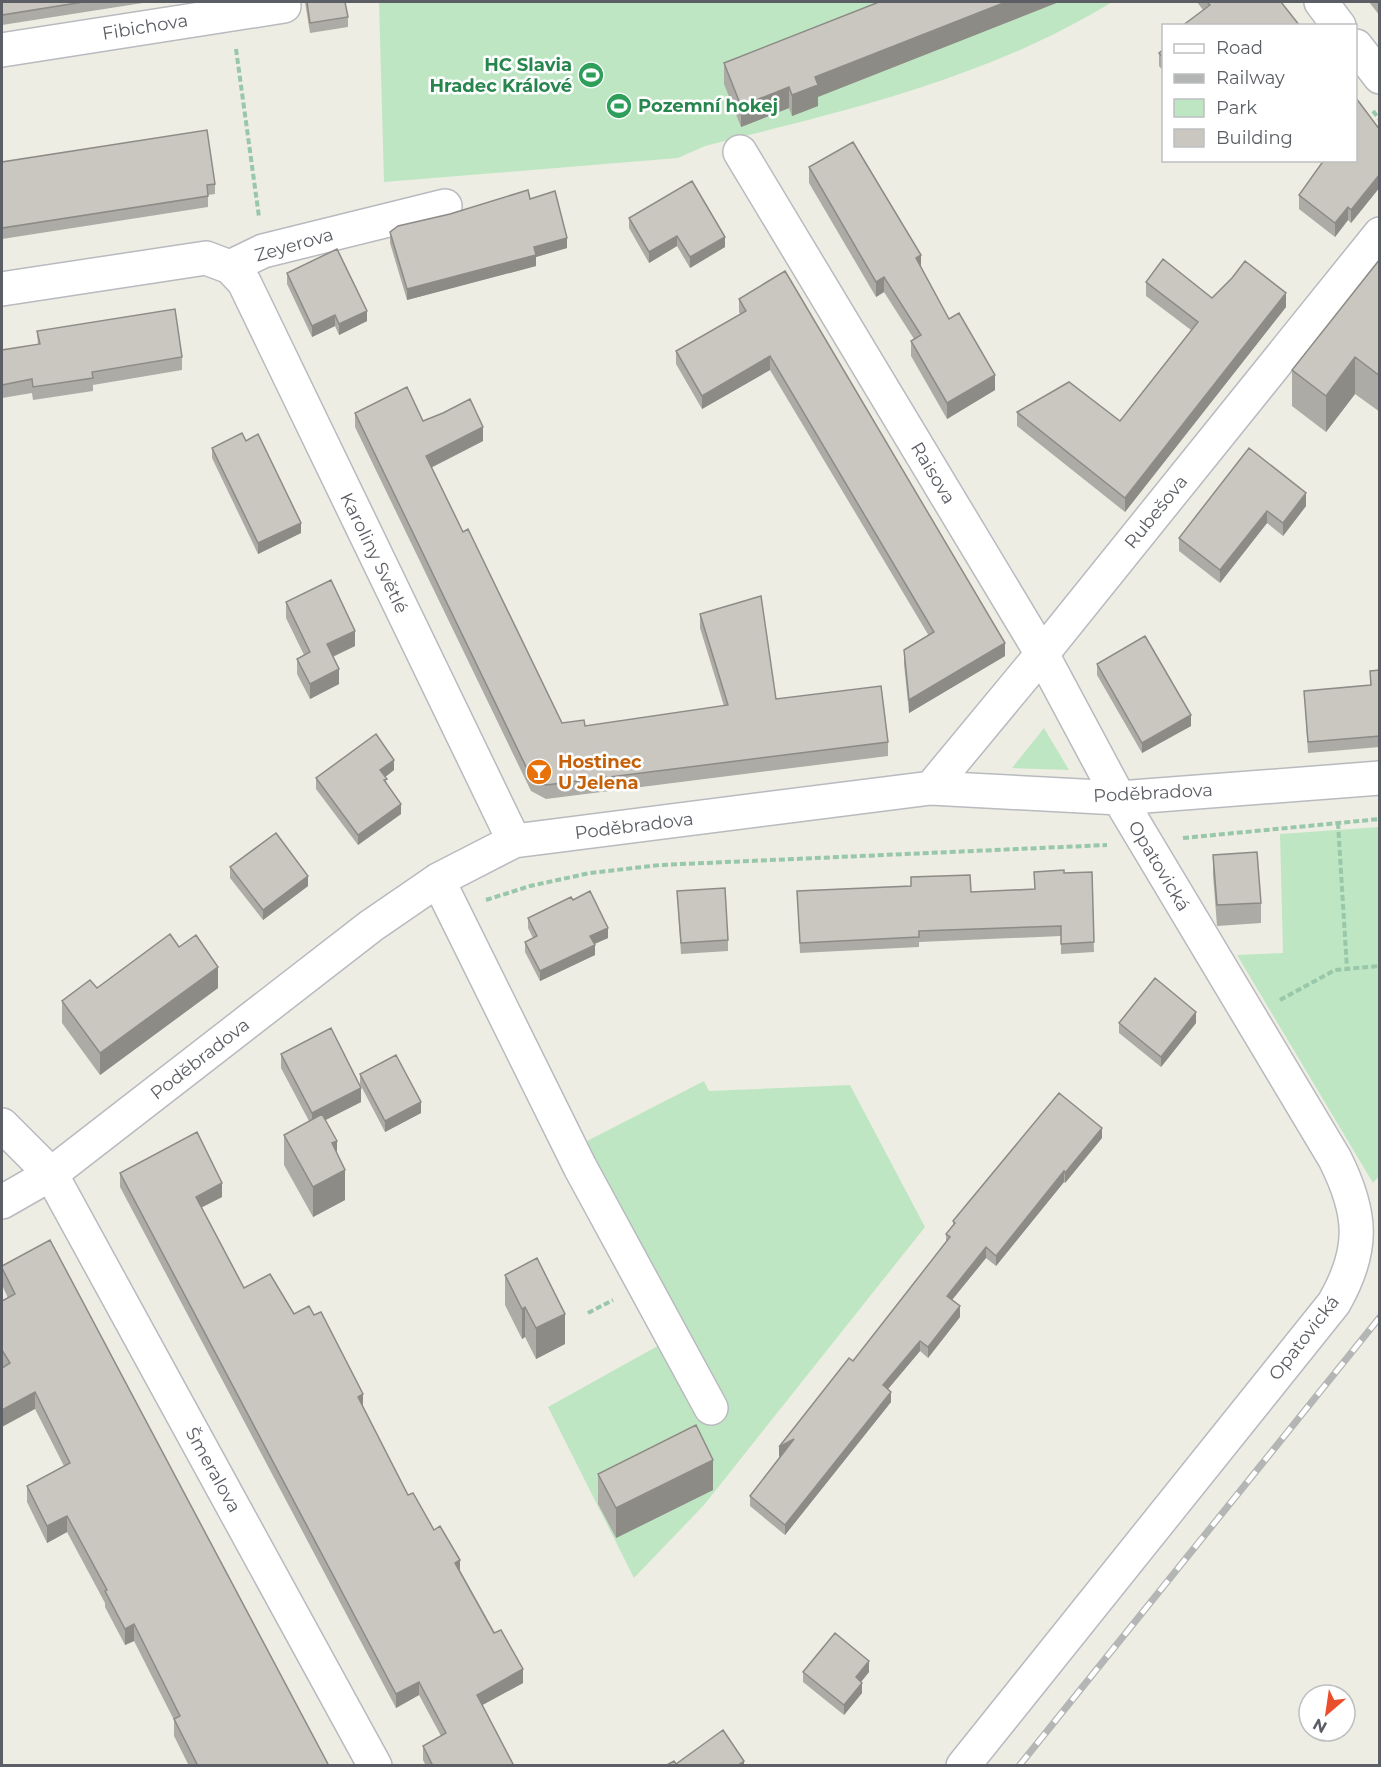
<svg xmlns="http://www.w3.org/2000/svg" width="1381" height="1767" viewBox="0 0 1381 1767" font-family="Montserrat,sans-serif">
	<style>
		.green { fill: #bfe6c3 }
		.lines { fill: none; stroke-linecap: round; stroke-linejoin: round }
		.minor-casing { stroke: #b8babf; stroke-width: 36 }
		.path { stroke: #98c7aa; stroke-width: 4; stroke-dasharray: 6 3; stroke-linecap: butt }
		.minor { stroke: #fff; stroke-width: 33 }
		.rail-casing { stroke: #b4b5b5; stroke-width: 7 }
		.rail { stroke: #fff; stroke-width: 4.5; stroke-dasharray: 14; stroke-linecap: butt }
		.wall { fill: #adaba5 }
		.shaded-wall { fill: #8d8b86 }
		.building { fill: #c9c7c0; stroke: #8d8b86; stroke-width: 1.5 }
		.labels { text-anchor: middle; dominant-baseline: central; stroke-width: 5; stroke-linejoin: round; paint-order: stroke }
		.street-label { font-size: 18px; fill: #5b5e64; stroke: #fff }
		.leisure-label { font-size: 18px; font-weight: bold; fill: #27864d; stroke: #fff; text-anchor: end }
		.food-label { font-size: 18px; font-weight: bold; fill: #c56008; stroke: #fff; text-anchor: start }
	</style>
	<rect width="100%" height="100%" fill="#eeede3"/>
	<path class="green" d="M379,2H1112C989,78 845,111 705,146L678,158L384,182Z
		M1044,728L1069,770L1012,768Z
		M1379,827L1380,1175L1373,1183L1237,955L1283,953L1280,834Z
		M704,1081L709,1091L850,1085L925,1227L704,1505L634,1578L548,1407L663,1343L585,1142Z"/>
	<g class="lines">
		<g class="minor-casing">
			<path id="minor" d="M1321,2L1339,26
				M1356,46L1380,77
				M2,50L284,6L283,2
				M740,152L1042,654L1119,798L1335,1159C1362,1213 1365,1249 1334,1303L963,1766
				M230,267L263,251L445,206
				M2,289L206,258L230,267L244,282L514,841
				M931,788L1042,654L1380,234
				M438,880L580,1167L711,1408
				M2,1125L51,1174L375,1766
				M2,1202L51,1174L371,926L438,880L514,841L931,788L1119,798L1380,778"/>
		</g>
		<path class="path" d="M236,49L259,217
			M1373,111L1380,120
			M1338,823L1347,969
			M1183,838L1380,819
			M486,900L530,886L590,873L660,865L1107,845
			M1280,1000L1335,970L1380,966
			M588,1313L613,1300"/>
		<use href="#minor" class="minor"/>
		<g class="rail-casing">
			<path id="rail" d="M1019,1766L1380,1317"/>
		</g>
		<use href="#rail" class="rail"/>
	</g>
	<path class="wall" d="M2,2H149L2,25Z
		M305,2H345L348,17V27L310,33Z
		M1197,2H1281L1203,10Z
		M1369,2H1380V16Z
		M1164,49V72L1159,66V53Z
		M724,63L818,97V106L792,116L789,108L741,127L724,84Z
		M1380,130V187L1351,223L1348,220L1335,237L1299,209V195Z
		M2,162L215,184V194L208,195V207L2,239Z
		M809,167L921,267L949,319L995,390L947,419L911,356V341L914,339L884,292L876,297L809,183Z
		M530,199L567,248L536,257V266L407,300L390,243V232Z
		M629,218L725,247L690,268L677,246L649,263L629,228Z
		M1380,259V412L1355,394L1326,432L1292,406V370Z
		M287,273L367,321L339,335L335,326L312,337L287,284Z
		M1146,282L1212,298L1286,307L1125,512L1017,426V412L1120,421L1191,330L1146,296Z
		M739,299L1005,656L909,713L904,664V650L929,636L770,370L702,409L676,364V351L740,314L739,312Z
		M37,331L182,357V370L93,385V391L33,400L32,393L2,398V350L38,345Z
		M355,413L423,421L483,441L431,468L463,532L562,723L585,726L724,706L700,628V614L776,699L888,742V756L546,799L531,791L355,427Z
		M212,448L301,533L258,554L212,458Z
		M1249,448L1306,506L1283,536L1267,523L1220,583L1179,551V538Z
		M286,602L355,646L333,657L339,684L310,699L297,674V659L304,655L286,618Z
		M1097,664L1191,726L1142,753L1097,675Z
		M1380,670V747L1308,753L1304,691L1370,685V671Z
		M394,770L385,777L387,784L401,814L358,845L316,789V778Z
		M1213,855L1261,903V923L1217,926L1213,875Z
		M230,867L308,886L263,920L230,878Z
		M1034,872L1064,873L1092,872L1094,952L1061,954V936L919,942V947L800,953L797,891L971,892L1035,889Z
		M677,891L728,940V951L681,954Z
		M573,900L608,938L594,944L595,955L540,981L525,952V942L533,938L528,928V918Z
		M179,947L218,988L100,1075L62,1023V1001L97,988Z
		M1119,1023H1196L1161,1067L1119,1033Z
		M281,1054L361,1102L325,1120L337,1153L345,1200L313,1217L284,1165V1135L309,1121L281,1068Z
		M360,1074L421,1113L385,1132L360,1084Z
		M1102,1138L1065,1183L1064,1182L996,1266L986,1258L952,1300L960,1317L928,1358L920,1351L888,1389L891,1402L785,1535L750,1506V1496L781,1456L779,1457L853,1361L946,1242V1234L953,1225V1221Z
		M120,1173L222,1197L201,1208L244,1288L294,1314L363,1408L408,1495L434,1530L460,1570L523,1683L482,1705L514,1766H426L423,1760V1746L441,1736L419,1695L396,1708L120,1187Z
		M2,1266L329,1766H189L174,1736V1720L134,1641L125,1645L105,1607V1603L67,1532L47,1543L27,1502V1486L64,1466L35,1409L2,1367V1301L8,1298L2,1285Z
		M505,1275L565,1344L536,1359L525,1337L522,1339L505,1305Z
		M598,1474L713,1490L616,1538L598,1504Z
		M803,1672H869L861,1682L862,1693L844,1715L803,1682Z"/>
	<path class="shaded-wall" d="M1006,2H1059L818,97V106L792,116V95L815,77Z
		M789,87V108L741,127V106Z
		M1380,174V187L1351,223V210Z
		M1348,207V220L1335,237V223Z
		M677,236V246L649,263V252Z
		M725,237V247L690,268V257Z
		M567,238V248L536,257V266L407,300V289L534,247Z
		M921,255V271L916,258Z
		M884,277V292L876,297V282Z
		M1286,293V307L1125,512V498Z
		M367,311V321L339,335V324Z
		M335,315V326L312,337V326Z
		M770,356V370L702,409V396Z
		M1355,357V394L1326,432V396Z
		M995,375V390L947,419V403Z
		M483,427V441L426,470V456Z
		M1306,493V506L1283,536V523Z
		M1267,511V523L1220,583V570Z
		M301,523V533L258,554V543Z
		M355,631V646L327,659V644Z
		M1005,643V656L909,713V700Z
		M339,669V684L310,699V684Z
		M1191,715V726L1142,753V743Z
		M394,760V770L380,781V770Z
		M401,804V814L358,845V835Z
		M308,876V886L263,920V910Z
		M608,928V938L590,946V936Z
		M595,945V955L540,981V971Z
		M218,967V988L100,1075V1053Z
		M1196,1012V1023L1161,1067V1057Z
		M361,1088V1102L312,1127V1113Z
		M421,1102V1113L385,1132V1121Z
		M1102,1128V1138L1065,1183V1173Z
		M337,1141V1171L332,1143Z
		M345,1170V1200L313,1217V1187Z
		M1064,1171V1182L996,1266V1256Z
		M222,1183V1197L196,1210V1197Z
		M986,1247V1258L947,1306V1296Z
		M960,1306V1317L928,1358V1347Z
		M525,1307V1337L522,1339V1309Z
		M565,1314V1344L536,1359V1328Z
		M920,1341V1351L883,1395V1385Z
		M35,1392V1409L2,1427V1410Z
		M891,1392V1402L785,1535V1525Z
		M363,1394V1408L358,1397Z
		M794,1439V1450L779,1457V1447Z
		M713,1460V1490L616,1538V1508Z
		M67,1516V1532L47,1543V1526Z
		M460,1560V1574L455,1563Z
		M134,1624V1641L125,1645V1629Z
		M869,1661V1672L856,1688V1677Z
		M523,1669V1683L477,1708V1695Z
		M419,1682V1695L396,1708V1694Z
		M862,1683V1693L844,1715V1705Z
		M744,1761V1766H737Z"/>
	<path class="building" d="M2,2H83L2,15Z
		M307,2H345L348,17L310,23Z
		M879,2H1006L815,77L818,85L792,95L789,87L741,106L724,63Z
		M1207,2H1281L1300,26H1182L1210,5Z
		M1164,49V58L1159,53Z
		M1356,98L1380,130V174L1351,210L1348,207L1335,223L1299,195L1324,160H1356Z
		M207,130L215,184L207,185L208,196L2,228V162Z
		M853,142L921,255L916,258L949,319L959,313L995,375L947,403L911,341L921,335L884,277L876,282L809,167Z
		M692,181L725,237L690,257L677,236L649,252L629,218Z
		M528,190L530,199L555,191L567,238L534,247L536,255L407,289L390,232L398,226L450,214Z
		M337,249L367,311L339,324L335,315L312,326L287,273Z
		M1163,259L1212,298L1232,278L1245,261L1286,293L1125,498L1017,412L1069,382L1120,421L1198,322L1146,282Z
		M1380,259V376L1355,357L1326,396L1292,370Z
		M785,271L1005,643L909,700L904,650L934,632L770,356L702,396L676,351L746,311L739,299Z
		M175,309L182,357L92,372L93,378L33,387L32,379L2,385V350L40,344L37,331Z
		M407,387L423,421L443,413L470,399L483,427L426,456L463,532L468,529L562,723L584,720L585,726L728,705L700,614L761,596L776,699L881,686L888,742L546,785L531,777L355,413Z
		M242,433L246,441L258,434L301,523L258,543L212,448Z
		M1249,448L1306,493L1283,523L1267,511L1220,570L1179,538Z
		M331,580L355,631L327,644L339,669L310,684L297,659L310,652L286,602Z
		M1145,636L1191,715L1142,743L1097,664Z
		M1380,670V736L1308,742L1304,691L1371,685L1370,671Z
		M376,734L394,760L380,770L387,779L384,780L401,804L358,835L316,778Z
		M276,833L308,876L263,910L230,867Z
		M1257,852L1261,903L1217,905L1213,855Z
		M1064,870V873L1092,872L1094,942L1061,944V926L919,931V937L800,943L797,891L911,886V877L970,875L971,892L1035,889L1034,872Z
		M725,888L728,940L681,943L677,891Z
		M590,891L608,928L590,936L595,945L540,971L525,942L537,936L528,918L571,897L573,900Z
		M170,934L179,947L196,935L218,967L100,1053L62,1001L90,980L97,988Z
		M1155,978L1196,1012L1161,1057L1119,1023Z
		M331,1028L361,1088L312,1113L281,1054Z
		M396,1055L421,1102L385,1121L360,1074Z
		M1059,1093L1102,1128L1065,1173L1064,1171L996,1256L986,1247L947,1296L960,1306L928,1347L920,1341L883,1385L891,1392L785,1525L750,1496L794,1439L779,1447L849,1358L853,1361L950,1237L946,1234L955,1223L953,1221Z
		M322,1114L337,1141L332,1143L345,1170L313,1187L284,1135Z
		M197,1132L222,1183L196,1197L244,1288L270,1274L294,1314L309,1306L314,1315L321,1312L363,1394L358,1397L408,1495L413,1493L434,1530L440,1526L460,1560L455,1563L494,1633L501,1630L523,1669L477,1695L514,1766H433L423,1746L446,1733L419,1682L396,1694L120,1173Z
		M50,1240L329,1766H198L174,1719L180,1716L134,1624L125,1629L105,1591L107,1590L67,1516L47,1526L27,1486L70,1463L35,1392L2,1410V1368L10,1363L2,1350V1301L15,1294L2,1268V1266Z
		M537,1258L565,1314L536,1328L525,1307L522,1309L505,1275Z
		M696,1425L713,1460L616,1508L598,1474Z
		M835,1633L869,1661L856,1677L862,1683L844,1705L803,1672Z
		M723,1730L744,1761L737,1766H665L674,1761L676,1764Z"/>
	<defs>
		<g id="stadium-disc" transform="scale(1.35)"><circle r="9.5" fill="#2e9e5b" stroke="#fff"/><path d="M0-5a6.5 5 0 1 0 0 10a6.5 5 0 1 0 0-10ZM-3.5-1.8h7v3.6h-7Z" fill="#fff"/></g>
		<g id="bar-disc" transform="scale(1.35)"><circle r="9.5" fill="#e8710a" stroke="#fff"/><path d="M-6-5H6L.8 .8V4.5H3.5V6h-7V4.5H-.8V.8Z" fill="#fff"/></g>
	</defs>
	<g fill-rule="evenodd">
		<use href="#stadium-disc" x="591" y="75"/>
		<use href="#stadium-disc" x="619" y="106"/>
		<use href="#bar-disc" x="539" y="772"/>
	</g>
	<g class="labels">
		<g class="street-label">
			<text transform="translate(145 27) rotate(-9)">Fibichova</text>
			<text transform="translate(294 245) rotate(-16)">Zeyerova</text>
			<text transform="translate(933 473) rotate(59)">Raisova</text>
			<text transform="translate(1156 512) rotate(-51)">Rubešova</text>
			<text transform="translate(374 553) rotate(64)">Karoliny Světlé</text>
			<text transform="translate(1153 793) rotate(-3)">Poděbradova</text>
			<text transform="translate(634 826) rotate(-7)">Poděbradova</text>
			<text transform="translate(1159 866) rotate(59)">Opatovická</text>
			<text transform="translate(200 1059) rotate(-38)">Poděbradova</text>
			<text transform="translate(1304 1338) rotate(-52)">Opatovická</text>
			<text transform="translate(213 1470) rotate(61)">Šmeralova</text>
		</g>
		<g class="leisure-label">
			<text x="572" y="65">HC Slavia<tspan x="572" dy="21">Hradec Králové</tspan></text>
			<text x="638" y="106" text-anchor="start">Pozemní hokej</text>
		</g>
		<g class="food-label">
			<text x="558" y="762">Hostinec<tspan x="558" dy="21">U Jelena</tspan></text>
		</g>
	</g>
	<rect width="1381" height="1767" fill="none" stroke="#5b5e64" stroke-width="6"/>
	<rect x="1162" y="24" width="195" height="138" fill="#ffffff" stroke="#bdbfc1" stroke-width="1.5"/>
	<rect x="1174" y="44" width="30" height="9" fill="#ffffff" stroke="#bdbfc1" stroke-width="1.5"/>
	<text x="1216" y="54" font-size="18" fill="#5b5e64">Road</text>
	<rect x="1174" y="74" width="30" height="9" fill="#b4b5b5" stroke="#bdbfc1" stroke-width="1.5"/>
	<text x="1216" y="84" font-size="18" fill="#5b5e64">Railway</text>
	<rect x="1174" y="99" width="30" height="18" fill="#bfe6c3" stroke="#bdbfc1" stroke-width="1.5"/>
	<text x="1216" y="114" font-size="18" fill="#5b5e64">Park</text>
	<rect x="1174" y="129" width="30" height="18" fill="#c9c7c0" stroke="#bdbfc1" stroke-width="1.5"/>
	<text x="1216" y="144" font-size="18" fill="#5b5e64">Building</text>
	<g transform="translate(1327 1713) rotate(209)"><circle r="28" fill="#ffffff" stroke="#bdbfc1" stroke-width="1.5"/>
	<path d="M0-4.5L10 22L0 15L-10 22Z" fill="#eb4e2c"/>
	<text y="-9" font-size="16" font-weight="bold" text-anchor="middle" fill="#5b5e64">N</text>
	</g>
</svg>
